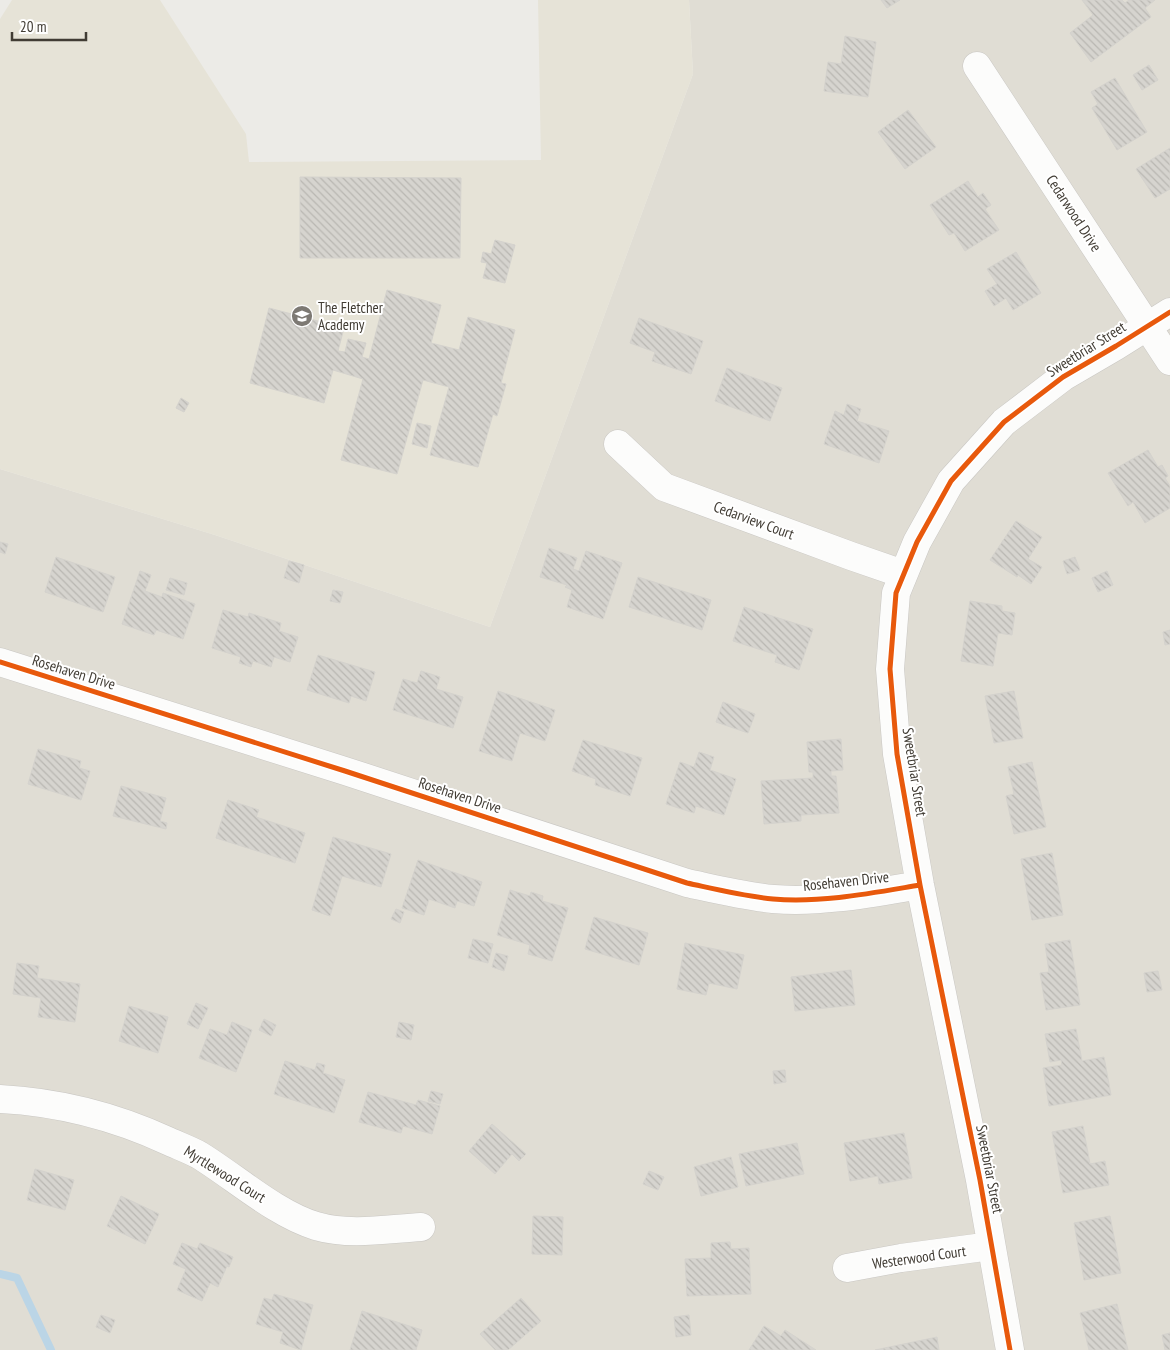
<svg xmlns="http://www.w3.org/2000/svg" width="1170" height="1350" viewBox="0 0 1170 1350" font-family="'PT Sans Narrow',sans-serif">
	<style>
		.residential { fill: #e0ddd4 }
		.education { fill: #e6e3d7 }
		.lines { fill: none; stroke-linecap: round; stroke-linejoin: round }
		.stream { stroke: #bbd5e6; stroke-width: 8 }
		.building { fill: url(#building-back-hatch); stroke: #d4d2cd }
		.minor-casing { stroke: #c9c7c3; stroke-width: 29 }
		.minor { stroke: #fcfcfb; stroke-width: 28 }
		.cycleway-casing { stroke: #fff; stroke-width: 8 }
		.cycleway { stroke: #e8590c; stroke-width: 5 }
		.labels { text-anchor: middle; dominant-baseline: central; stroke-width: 4; stroke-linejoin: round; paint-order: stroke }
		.street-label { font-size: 15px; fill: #413c34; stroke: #fff }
		.poi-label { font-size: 15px; fill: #413c34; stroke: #fff; text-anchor: start }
	</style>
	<defs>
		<pattern id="building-back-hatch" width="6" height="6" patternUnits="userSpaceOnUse" patternTransform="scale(1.25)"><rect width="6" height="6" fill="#d6d4cf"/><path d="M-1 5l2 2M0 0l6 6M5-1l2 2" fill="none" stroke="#b9b7b2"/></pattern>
	</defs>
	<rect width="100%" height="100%" fill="#ecebe7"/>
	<path class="residential" d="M689,0H1170V1350H0V469L215,535L490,627L693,74Z"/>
	<path class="education" d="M12,0H160L246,134L249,162L541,160L538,0H689L693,74L490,627L215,535L0,469V19Z"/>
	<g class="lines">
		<path class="stream" d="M0,1274L17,1278L51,1350"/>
	</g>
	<path class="building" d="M881,0H900L887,8Z
		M1082,0H1122L1125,3L1129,0H1155L1145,8L1151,17L1091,62L1070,33L1093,15Z
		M845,36L876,42L868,97L824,91L828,62L841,64Z
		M1149,65L1158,80L1142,90L1133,75Z
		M1115,78L1147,132L1117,150L1092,108L1098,104L1091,92Z
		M908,110L936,147L905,169L878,132Z
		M1170,148V189L1155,198L1136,169Z
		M300,177L461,178L460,258H300Z
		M968,181L978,197L983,193L991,205L985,209L999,230L965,251L954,233L949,235L930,205Z
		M495,240L515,245L505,283L483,278L487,263L481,262L483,252L491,254Z
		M1016,252L1041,293L1013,310L1006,298L994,306L985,291L997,284L987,269Z
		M387,290L441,305L431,343L459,350L468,317L515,330L501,383L506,384L497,416L493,414L478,467L430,455L449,387L423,380L397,474L341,460L363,379L333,370L324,403L250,383L269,308L344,328L338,351L345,352L348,339L366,343L362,357L369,359Z
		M639,318L703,341L691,374L652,361L655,352L630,343Z
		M727,368L782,388L770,421L715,401Z
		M181,398L189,403L184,412L176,408Z
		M847,404L861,409L857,421L889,431L879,463L824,444L835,411L844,415Z
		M417,423L431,426L427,448L412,444Z
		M1148,450L1158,467L1162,465L1168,476L1165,478L1170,486V508L1145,523L1133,502L1128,506L1108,473Z
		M1016,521L1042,537L1028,559L1042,567L1031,584L1018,575L1017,577L990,560Z
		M0,542L8,544L5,554L0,552Z
		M549,548L577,558L573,569L579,571L586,551L622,563L603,619L567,607L572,590L565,587L567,585L540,577Z
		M56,557L115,577L103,612L45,592Z
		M1075,557L1080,570L1067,574L1063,561Z
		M289,561L304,565L299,583L284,578Z
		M140,571L151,575L145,591L162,597L163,593L195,604L183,639L156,630L154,635L122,624Z
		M1107,571L1113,585L1098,592L1092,578Z
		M638,577L711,600L702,630L629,607Z
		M170,578L187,583L184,595L166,590Z
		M333,590L343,592L340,603L330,601Z
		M970,601L1002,606V611L1015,613L1012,635L998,633L993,666L961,661Z
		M744,607L813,629L799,670L775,662L777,655L733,641Z
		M223,610L248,617L249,613L281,623L279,631L298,637L290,662L274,657L271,667L253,661L251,667L239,663L241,657L212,648Z
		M1170,630V644L1165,645L1163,632Z
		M318,655L375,672L366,701L351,696L349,703L307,690Z
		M421,671L440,677L436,689L463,697L453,728L393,710L403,679L417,683Z
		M498,691L555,710L545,741L520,733L512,761L479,751Z
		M1014,691L1023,738L994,743L985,696Z
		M723,702L755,714L748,733L716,722Z
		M841,739L843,770L831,771V776H836L839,813L801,815V821L764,824L761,781L813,778V772H809L807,742Z
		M583,740L642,758L630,796L595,785L596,779L572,771Z
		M38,749L81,761L79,768L90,771L81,800L28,784Z
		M699,752L714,757L710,770L736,779L724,815L696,806L694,813L666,804L680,762L694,767Z
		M1032,762L1046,827L1014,834L1006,796L1014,794L1008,767Z
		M121,786L166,798L160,821L167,823L166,829L113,816Z
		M228,800L259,810L256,817L305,833L295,863L216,838Z
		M333,837L391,854L381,887L342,876L330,916L312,910Z
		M1052,853L1063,915L1032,920L1021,859Z
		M418,860L482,882L474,906L457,901L455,908L429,899L424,915L402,908Z
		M510,890L530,896L531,892L543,896L542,901L568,908L552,961L528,954L530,945L497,935Z
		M396,909L404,912L400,923L391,919Z
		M594,917L648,933L639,965L585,949Z
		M473,939L493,944L488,963L468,958Z
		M1070,940L1080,1005L1046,1010L1040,973L1049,972L1045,944Z
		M685,943L744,955L737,989L709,983L706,995L677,989Z
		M496,953L508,956L504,971L492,967Z
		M17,963L39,966L37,978L80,984L75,1022L38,1017L41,998L13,994Z
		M851,970L855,1005L795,1011L791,977Z
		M1158,971L1162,990L1147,992L1144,973Z
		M196,1003L208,1008L198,1029L187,1024Z
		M129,1006L168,1017L158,1053L119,1041Z
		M264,1019L276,1025L271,1036L259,1030Z
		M232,1022L252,1030L236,1072L199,1058L210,1029L227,1035Z
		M399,1022L414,1025L411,1040L396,1037Z
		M1076,1029L1082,1061L1104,1057L1111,1095L1049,1106L1043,1068L1062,1065L1061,1060L1050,1062L1045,1034Z
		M285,1061L315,1070L317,1063L325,1065L323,1073L345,1080L334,1113L274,1094Z
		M785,1070L786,1082L774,1084L773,1071Z
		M431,1091L443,1094L440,1104L428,1101Z
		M368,1092L416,1105L418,1100L440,1106L432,1134L403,1126L401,1133L359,1122Z
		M492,1124L526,1154L519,1161L512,1154L495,1174L469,1151Z
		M1083,1126L1090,1164L1105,1161L1109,1185L1063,1193L1052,1132Z
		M904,1133L912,1178L879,1184L878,1176L850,1181L844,1143Z
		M797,1143L804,1174L746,1186L739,1154Z
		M731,1157L738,1187L701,1196L694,1167Z
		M35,1169L74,1180L65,1210L27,1200Z
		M649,1171L664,1177L658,1190L643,1184Z
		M121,1196L159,1214L145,1244L107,1226Z
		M533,1216L563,1217L562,1255L532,1254Z
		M1110,1216L1121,1273L1084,1280L1074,1223Z
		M730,1242L731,1249L749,1248L751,1294L687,1296L685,1259L711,1258V1243Z
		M182,1243L197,1249L200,1243L233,1257L229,1267L227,1266L218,1287L210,1283L202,1301L177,1290L186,1269L173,1264Z
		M274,1294L313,1305L301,1350L280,1343L283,1332L256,1324L264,1298L272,1300Z
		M521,1298L541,1321L508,1350H495L480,1334Z
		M1117,1304L1128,1350H1089L1080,1313Z
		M362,1311L422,1330L416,1350H350Z
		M101,1315L115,1320L110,1333L96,1327Z
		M689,1315L691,1335L676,1337L674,1317Z
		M764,1326L781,1336L785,1330L816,1350H749Z
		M1170,1333V1350H1165L1162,1335Z
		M937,1337L939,1350H875Z"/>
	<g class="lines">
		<g class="minor-casing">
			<path id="minor" d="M977,66L1170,361
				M618,444L664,487L851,556L903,574
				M0,662L345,771L687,883C715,889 743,896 773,899C822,903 872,893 920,885
				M0,1099C58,1102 116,1117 168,1141C179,1146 190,1150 199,1155C235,1177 276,1214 316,1226C350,1236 387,1229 421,1227
				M847,1268L901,1258L991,1246
				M1010,1350L980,1180L920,885L897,754L890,669L896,593L917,542L951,481L1004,422L1063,377L1116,346L1170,312"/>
		</g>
		<use href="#minor" class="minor"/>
		<g class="cycleway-casing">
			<path id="cycleway" d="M0,662L345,771L687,883C715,889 743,896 773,899C822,903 872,893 920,885
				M1010,1350L980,1180L920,885L897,754L890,669L896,593L917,542L951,481L1004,422L1063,377L1116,346L1170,312"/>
		</g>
		<use href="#cycleway" class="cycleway"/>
	</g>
	<defs>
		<g id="school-disc" transform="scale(1.125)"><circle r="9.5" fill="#7d7973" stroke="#fff"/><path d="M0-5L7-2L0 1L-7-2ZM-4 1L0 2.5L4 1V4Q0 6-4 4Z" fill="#fff"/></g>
	</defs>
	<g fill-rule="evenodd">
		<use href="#school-disc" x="302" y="316"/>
	</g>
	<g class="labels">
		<g class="street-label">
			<text transform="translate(1074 213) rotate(57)">Cedarwood Drive</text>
			<text transform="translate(1086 349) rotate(-32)">Sweetbriar Street</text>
			<text transform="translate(754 520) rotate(20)">Cedarview Court</text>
			<text transform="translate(74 672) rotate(17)">Rosehaven Drive</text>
			<text transform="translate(915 772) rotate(81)">Sweetbriar Street</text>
			<text transform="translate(460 795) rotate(18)">Rosehaven Drive</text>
			<text transform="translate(846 881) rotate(-6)">Rosehaven Drive</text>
			<text transform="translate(990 1169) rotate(79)">Sweetbriar Street</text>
			<text transform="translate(225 1174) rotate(32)">Myrtlewood Court</text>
			<text transform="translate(919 1257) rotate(-8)">Westerwood Court</text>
		</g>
		<g class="poi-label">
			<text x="318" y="307">The Fletcher<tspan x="318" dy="17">Academy</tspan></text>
		</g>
	</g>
	<path d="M12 32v8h74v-8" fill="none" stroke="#413c34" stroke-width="2.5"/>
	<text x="20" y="32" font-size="15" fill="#413c34" stroke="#ffffff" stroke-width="4" paint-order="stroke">20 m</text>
</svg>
